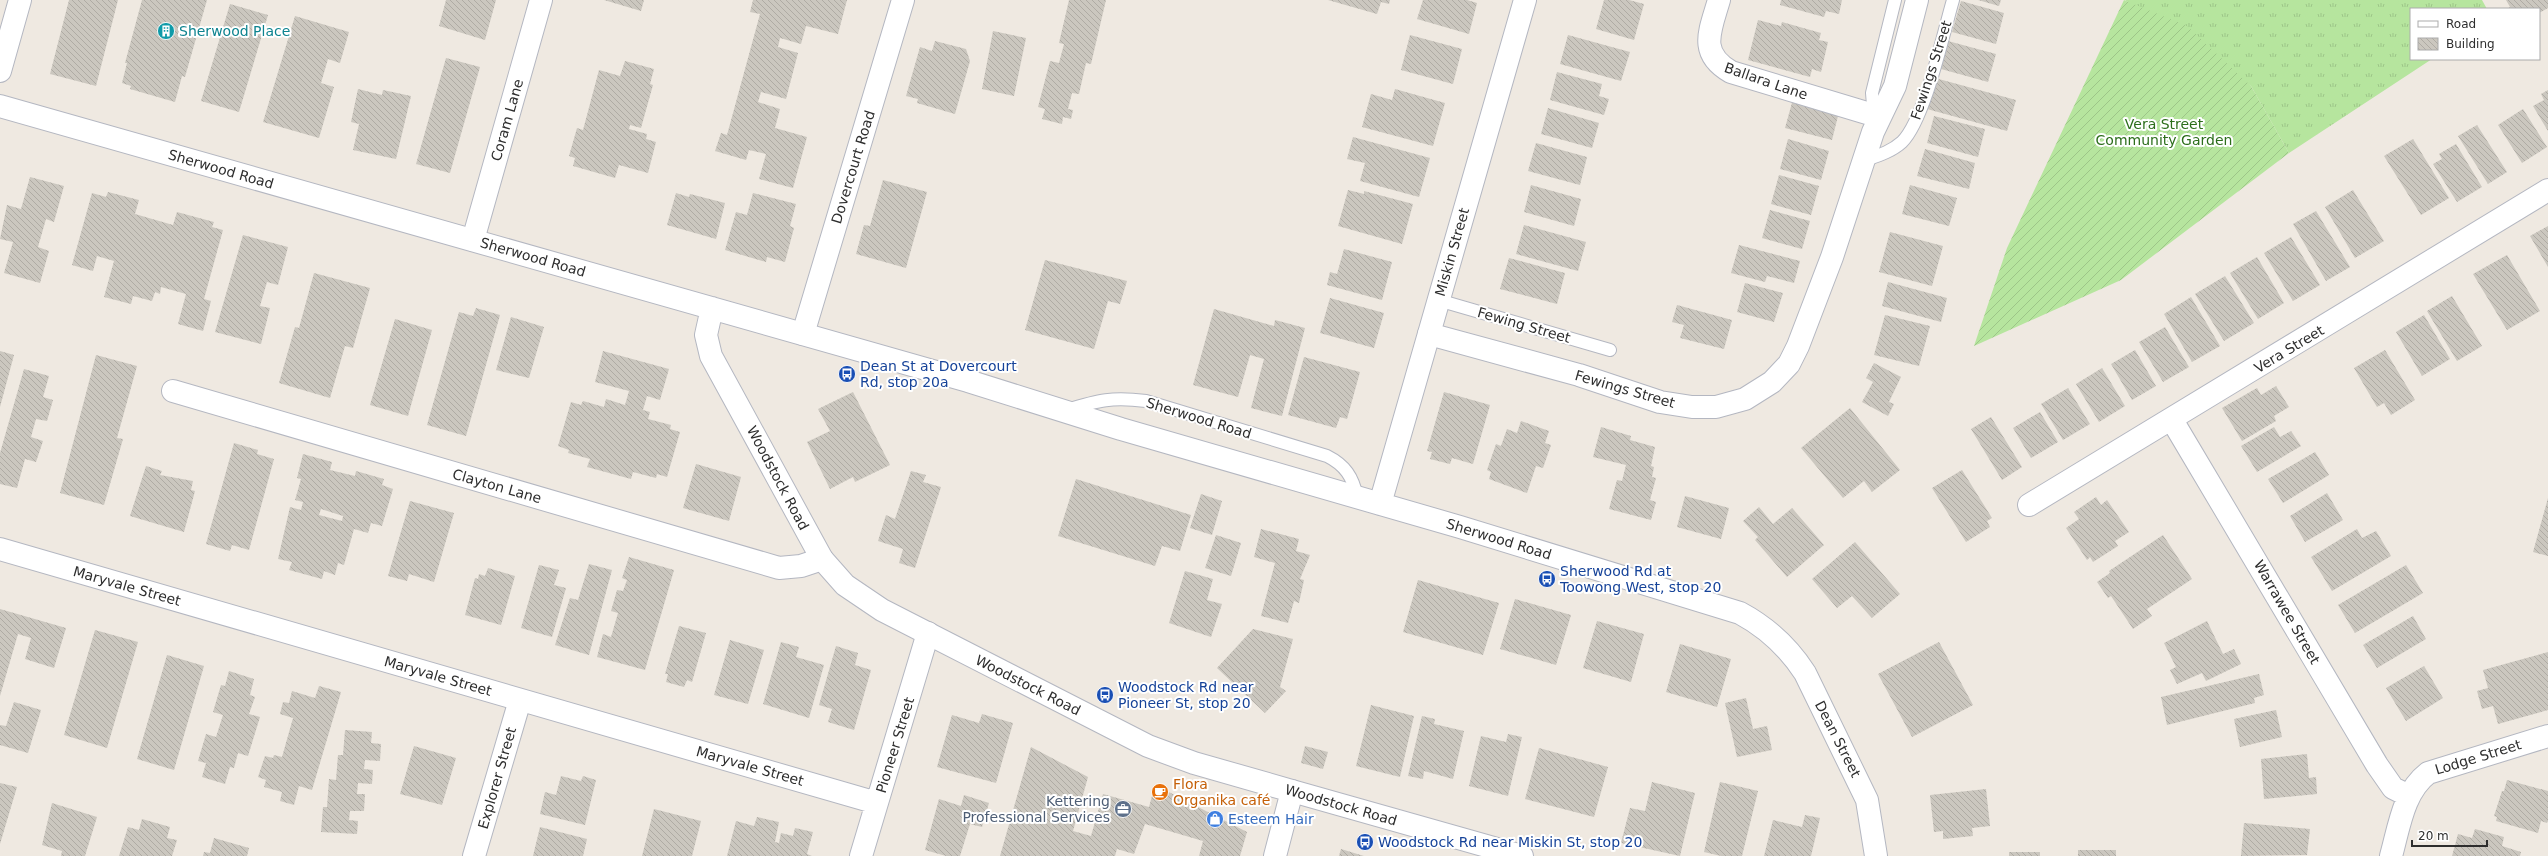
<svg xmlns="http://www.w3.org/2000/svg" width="2548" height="856" viewBox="0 0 2548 856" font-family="'DejaVu Sans',sans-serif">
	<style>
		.grass { fill: url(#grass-tufts) }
		.garden { fill: url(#garden-furrows) }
		.building { fill: url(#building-back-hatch); fill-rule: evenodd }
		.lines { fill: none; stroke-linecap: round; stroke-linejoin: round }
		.lane-casing { stroke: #b4b7c1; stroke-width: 14 }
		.street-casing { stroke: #b4b7c1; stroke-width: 24 }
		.secondary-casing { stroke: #b4b7c1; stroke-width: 24 }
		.lane { stroke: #fff; stroke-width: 12 }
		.street { stroke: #fff; stroke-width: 22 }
		.secondary { stroke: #fff; stroke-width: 22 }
		.labels { text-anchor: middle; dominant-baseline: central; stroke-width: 4; stroke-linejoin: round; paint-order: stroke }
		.culture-label { font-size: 14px; fill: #0d838f; stroke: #fff; text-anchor: start }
		.street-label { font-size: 14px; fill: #2e2e2e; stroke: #fff }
		.park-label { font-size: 14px; fill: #2c6e1b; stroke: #fff }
		.transit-label { font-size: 14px; fill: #164399; stroke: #fff; text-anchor: start }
		.food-label { font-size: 14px; fill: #c56008; stroke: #fff; text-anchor: start }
		.service-label { font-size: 14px; fill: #4e5e75; stroke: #fff; text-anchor: end }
		.shop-label { font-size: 14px; fill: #366cbe; stroke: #fff; text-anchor: start }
	</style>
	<defs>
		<pattern id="grass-tufts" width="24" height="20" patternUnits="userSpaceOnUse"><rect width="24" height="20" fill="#b6e59e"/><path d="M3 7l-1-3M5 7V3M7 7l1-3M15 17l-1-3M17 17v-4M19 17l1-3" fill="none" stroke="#9dc588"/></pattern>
		<pattern id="garden-furrows" width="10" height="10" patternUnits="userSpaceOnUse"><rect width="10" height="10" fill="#b6e59e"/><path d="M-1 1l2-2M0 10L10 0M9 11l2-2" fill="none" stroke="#9dc588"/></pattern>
		<pattern id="building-back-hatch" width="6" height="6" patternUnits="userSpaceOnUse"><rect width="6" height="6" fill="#cbc7bf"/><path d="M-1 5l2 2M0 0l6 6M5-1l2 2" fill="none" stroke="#afaba4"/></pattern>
	</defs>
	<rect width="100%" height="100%" fill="#efe9e1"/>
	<path class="grass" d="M2125,0H2482L2487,9H2411V59H2432L2289,153L2251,86Z"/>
	<path class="garden" d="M2124,0L2187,26L2251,86L2289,153L2121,280L1974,346L2007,248Z"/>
	<path class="building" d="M69,0H118L96,86L50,74Z
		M142,0H207L185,77L182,76L175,102L130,89L131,86L122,83L127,63H125Z
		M446,0H496L485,40L439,26Z
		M604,0H644L641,11Z
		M753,0H847L838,34L806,26L801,44L780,38L778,47L798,53L786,99L761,92L758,102L780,109L775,128L807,137L793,188L759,179L766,154L749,150L746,160L715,151L721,133L727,135L760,14L750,12Z
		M1069,0H1106L1091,64L1086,63L1079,94L1072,93L1068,109L1073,110L1071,119L1063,117L1062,124L1042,119L1045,109L1038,107L1050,61L1059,63L1064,44L1059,43Z
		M1328,0H1390L1389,4L1381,2L1377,14Z
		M1423,0H1467L1477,3L1469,34L1417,19Z
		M1604,0H1629L1644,4L1634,40L1596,29Z
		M1781,0H1842L1839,14L1826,11L1824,17L1780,5Z
		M1978,0H2001L1999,6Z
		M2506,0H2548V8L2539,13V9H2507L2510,7Z
		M1961,1L2004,13L1996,44L1952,32Z
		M230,4L268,15L239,112L201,101Z
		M295,16L349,32L340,63L328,59L321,83L334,87L319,138L263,122Z
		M1758,20L1781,26L1782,22L1821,33L1819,40L1828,42L1821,72L1812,69L1810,77L1748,60Z
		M993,31L1026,38L1014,96L982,89Z
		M1410,35L1462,49L1453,84L1401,70Z
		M1568,35L1630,52L1621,81L1560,64Z
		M935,41L966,49L970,61L955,114L917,103L918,99L906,96L920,47L932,51Z
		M1948,41L1996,54L1988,82L1941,69Z
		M446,58L480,67L450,173L416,164Z
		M625,61L654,69L650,84L653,85L641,128L630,125L629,129L647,134L646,139L656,142L648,173L619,165L615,178L573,166L575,158L569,156L577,128L583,130L599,70L620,76Z
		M1557,72L1602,84L1599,96L1609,99L1604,115L1550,100Z
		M1935,78L2016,100L2007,131L1927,109Z
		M358,89L382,95L383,90L411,96L396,159L353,150L359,124L351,122Z
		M1395,89L1445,103L1433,146L1362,127L1371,94L1392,100Z
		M2548,90V131L2533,106L2544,100L2541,94Z
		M1793,99L1839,112L1832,140L1785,128Z
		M1548,108L1599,123L1592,148L1541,134Z
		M2523,109L2547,147L2522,163L2498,125Z
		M1934,116L1985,129L1978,157L1927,143Z
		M2477,125L2507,172L2488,184L2458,136Z
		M1353,137L1430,158L1419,197L1360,181L1365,163L1347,159Z
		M1788,139L1829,151L1821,180L1780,169Z
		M2413,139L2449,198L2421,215L2384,156Z
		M1536,143L1587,157L1580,185L1528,171Z
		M2456,144L2482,187L2457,202L2433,164L2442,159L2439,154Z
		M1925,149L1975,163L1969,189L1917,176Z
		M1779,175L1819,186L1811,215L1771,204Z
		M30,177L64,186L54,222L46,219L38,247L49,251L40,283L4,273L13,242L0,239L7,205L21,209Z
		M883,180L927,192L906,268L856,254L864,225L870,226Z
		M1531,185L1581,199L1574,226L1524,212Z
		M1910,185L1957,198L1949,226L1902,214Z
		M1348,190L1364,194V191L1413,204L1402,244L1338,226Z
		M2353,190L2384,241L2355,258L2325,207Z
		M108,192L139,200L135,214L173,225L177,212L214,222L212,227L223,230L204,299L211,301L203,331L178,324L186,294L161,287L160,294L155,292L152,301L133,296L131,304L104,297L114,261L97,256L93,271L72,265L92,193L106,197Z
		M676,193L689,197L690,194L725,203L716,239L667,225Z
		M753,193L796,204L790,226L794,228L785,262L767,257L766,262L725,250L736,212L747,215Z
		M1770,210L1810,221L1802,249L1762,238Z
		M2316,211L2350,267L2326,281L2293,224Z
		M1524,225L1586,242L1578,271L1516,254Z
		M2548,226V267L2530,236Z
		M1890,232L1943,246L1932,286L1879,272Z
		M243,235L288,247L278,285L267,282L260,306L270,308L261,344L215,332Z
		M2291,237L2320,285L2293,301L2264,253Z
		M1739,245L1800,261L1794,283L1767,276L1765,282L1731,273Z
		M1344,249L1392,262L1382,300L1327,285L1330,272L1337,274Z
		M2507,255L2540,311L2507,330L2473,274Z
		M2257,257L2284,303L2258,319L2230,273Z
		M1509,258L1565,273L1557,304L1500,289Z
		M1045,260L1127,281L1120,304L1108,301L1094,349L1025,330Z
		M314,273L370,288L353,348L345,346L330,398L279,383L295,327L299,328Z
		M2225,276L2254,323L2224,341L2195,294Z
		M1888,282L1947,298L1941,322L1882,306Z
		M1745,283L1783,293L1774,322L1737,312Z
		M2452,296L2482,346L2457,361L2427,311Z
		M2191,297L2220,346L2192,362L2164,314Z
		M1330,298L1384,313L1374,348L1320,333Z
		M1677,305L1732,320L1724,349L1680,338L1684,325L1672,322Z
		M476,308L500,315L466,436L427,425L459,312L473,316Z
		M1214,309L1274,326L1275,320L1305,328L1282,416L1251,408L1264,359L1250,355L1238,397L1193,385Z
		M1885,315L1930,326L1919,366L1874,355Z
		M2424,315L2450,359L2422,376L2396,332Z
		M511,317L544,327L529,378L496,370Z
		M395,319L432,330L408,416L370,405Z
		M2165,327L2189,367L2163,382L2139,342Z
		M2135,350L2156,386L2132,400L2111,364Z
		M2385,350L2415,400L2391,415L2384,403L2377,407L2354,368Z
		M0,351L14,355L0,407Z
		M603,351L669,369L660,400L647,396L643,410L650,412L648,419L671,425L670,429L680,432L667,477L657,474L656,478L633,472L631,479L587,467L590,459L568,453L569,450L558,446L571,402L581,405L583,401L604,407L606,399L625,405L629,391L595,382Z
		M96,355L137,366L117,438L123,439L104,505L60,493Z
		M1304,357L1360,372L1347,419L1340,417L1336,428L1288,415Z
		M1874,363L1901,377L1889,402L1894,404L1888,416L1862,402L1873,382L1866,378Z
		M2102,368L2125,406L2099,422L2076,384Z
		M24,369L49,376L43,397L53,400L47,421L36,419L31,437L43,441L36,462L25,459L17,488L0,484V453Z
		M2276,386L2289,407L2274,416L2276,421L2242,441L2222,408L2257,388L2261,395Z
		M2068,388L2090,424L2063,440L2041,404Z
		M853,392L890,465L855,482L853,477L830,489L807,442L830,431L818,409Z
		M1444,392L1490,405L1473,464L1452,458L1450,464L1430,459L1432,452L1427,451Z
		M1850,408L1900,470L1872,492L1864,481L1843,498L1801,448Z
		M2040,412L2058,442L2031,458L2013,428Z
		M1991,417L2022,467L2002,480L1971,429Z
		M1521,421L1549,431L1545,443L1551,445L1543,468L1536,466L1527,493L1489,479L1491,472L1487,470L1496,444L1501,446L1507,429L1517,433Z
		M1601,427L1631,436L1630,440L1655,447L1651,466L1654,467L1652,477L1656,478L1650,500L1656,502L1651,520L1609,509L1617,480L1622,481L1626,465L1593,457Z
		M2274,427L2280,437L2291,431L2301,446L2257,472L2241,446Z
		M234,443L258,450L257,454L274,459L249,550L232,545L230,551L206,544Z
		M2315,452L2329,475L2283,503L2268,479Z
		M303,454L332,462L330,470L355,476L356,471L384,479L382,485L393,489L382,526L371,523L368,533L354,529L344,565L338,563L335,575L324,571L322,579L289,570L292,562L278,559L290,507L301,510L303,502L295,500L301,479L297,478ZM321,509L343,516L342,521L319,515Z
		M696,464L741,477L729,521L683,508Z
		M146,466L162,471L160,475L193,481L191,490L195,491L184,532L130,516Z
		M1962,470L1992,518L1987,521L1990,527L1966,542L1932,488Z
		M911,471L926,475L923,482L941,487L915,568L899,563L903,549L878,541L886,515L895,519Z
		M1076,479L1191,515L1180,551L1162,546L1155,566L1058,536Z
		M2327,493L2343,520L2305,542L2290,516Z
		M1201,494L1222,501L1212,535L1190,528Z
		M1685,496L1729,508L1721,539L1677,527Z
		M2096,497L2101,505L2107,500L2129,532L2115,541L2118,546L2093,562L2090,557L2087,560L2066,528L2079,519L2074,512Z
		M2548,498V556L2533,552Z
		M410,501L454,513L434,582L409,574L407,581L388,576Z
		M1759,507L1773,524L1792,508L1824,545L1787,577L1755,540L1758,537L1743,521Z
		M1261,529L1299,539L1296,551L1310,555L1300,579L1304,580L1299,603L1294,601L1288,623L1261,616L1275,563L1254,557Z
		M2357,529L2362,538L2376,531L2391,556L2332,591L2311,557Z
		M1216,535L1241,543L1231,576L1205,568Z
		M2163,535L2192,579L2147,609L2152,616L2133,629L2111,596L2108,598L2097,582L2110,573L2109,571Z
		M1855,542L1900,594L1872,618L1852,596L1837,608L1812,579Z
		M629,557L674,570L645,670L597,657L603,634L611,637L618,613L611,611L617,590L623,591L627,580L622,578Z
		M589,564L612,570L589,655L555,645L570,598L578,600Z
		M539,565L559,570L554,585L566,588L552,637L521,628Z
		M2406,565L2423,593L2355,633L2338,605Z
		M488,568L515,576L501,625L465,615L475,578L478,579L479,574L485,576Z
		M1185,571L1213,579L1207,600L1222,604L1211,637L1169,623Z
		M1418,580L1499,603L1483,655L1403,632Z
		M1515,599L1571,615L1556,665L1500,649Z
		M0,609L66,628L54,668L25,659L31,638L18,634L0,696Z
		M2413,616L2426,639L2377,668L2363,645Z
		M1597,621L1644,634L1631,682L1583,668Z
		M2207,621L2223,654L2234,649L2241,664L2206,681L2202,673L2177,684L2170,670L2176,667L2164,643Z
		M679,626L706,633L692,682L687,680L684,687L666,682L668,674H665Z
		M1253,629L1293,639L1280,687L1286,691L1265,713L1217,668Z
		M95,630L138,642L107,748L64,735Z
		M730,640L764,650L748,704L714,695Z
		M781,642L799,647L796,657L824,665L809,718L763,704Z
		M1939,642L1973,705L1912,737L1878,674Z
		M1680,644L1731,659L1717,707L1666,692Z
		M836,646L858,653L855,665L871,670L854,730L828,722L832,709L819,705Z
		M2548,652V710L2498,724L2493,706L2482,709L2477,691L2488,688L2483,670Z
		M167,655L204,666L174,770L137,759Z
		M2424,666L2443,698L2406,721L2386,688Z
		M229,671L254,679L250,695L255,697L249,714L260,717L248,756L238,753L234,768L230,767L225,784L202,777L206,763L198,761L206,734L216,737L223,715L213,712L221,685L225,686Z
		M2259,674L2264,695L2254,698L2255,703L2167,725L2161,697Z
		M319,686L341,692L312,790L299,786L294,805L280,801L282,792L264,787L266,780L258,777L265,756L273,758L274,755L282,757L293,718L280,714L283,702L289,703L292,691L315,698Z
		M1746,698L1753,729L1767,726L1772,750L1737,757L1725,703Z
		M14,702L41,710L28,753L0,745V725L6,726Z
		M1371,705L1414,716L1400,777L1356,766Z
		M2276,710L2282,737L2240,747L2234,719Z
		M982,714L1013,723L996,783L937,767L952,715L979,723Z
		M1422,716L1435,719L1434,724L1464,731L1453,779L1424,771L1423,779L1408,776Z
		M345,730L372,732L371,743L381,744L380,761L365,760L364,769L373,770L372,784L358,783L357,794H365L364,811H350L349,820L358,821L357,834L321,832L323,807H327L329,779L336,780L338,755H343Z
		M1508,734L1522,737L1508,796L1469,786L1481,736L1506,742Z
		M414,746L456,758L442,805L400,794Z
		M1305,746L1328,752L1323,769L1301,763Z
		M1031,747L1088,777L1073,831L1091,836L1103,794L1149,807L1155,785L1247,832L1240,856H1199L1203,841L1145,824L1134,854L1117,849L1115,856H1000Z
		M1539,748L1608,767L1594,817L1525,799Z
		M2307,754L2309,778L2316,777L2317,794L2264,799L2261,759Z
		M561,776L581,781L583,776L596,780L585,825L540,814L545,792L556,795Z
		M2507,780L2548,791V821L2547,823L2541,821L2538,833L2496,821L2497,817L2494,816L2502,791H2504Z
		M1652,782L1695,793L1680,856L1621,843L1630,808L1645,811Z
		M1720,782L1758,791L1742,856H1721L1704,852Z
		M0,783L17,787L0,844Z
		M1986,789L1990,826L1972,828L1973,836L1943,839V831L1934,832L1930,795Z
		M964,795L989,803L982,827L970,824L960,856H946L925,850L939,799L961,806Z
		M52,803L97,817L85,856H61L62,851L42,845Z
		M654,809L701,821L692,856H642Z
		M1805,815L1820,818L1811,856H1764L1773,820L1802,827Z
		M757,817L779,822L775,842L779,843L781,833L793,836L795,828L813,832L807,854L812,856H727L736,821L754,826Z
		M142,819L170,827L167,838L177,840L172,856H119L128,827L139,830Z
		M2244,823L2310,829L2307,855L2241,856Z
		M540,827L587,839L583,856H533Z
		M2475,829L2504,837L2502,846L2521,852L2520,856H2452L2458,834L2472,838Z
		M214,838L249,848L247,856H203L204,852L210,853Z
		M1341,849L1364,856H1339Z
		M2078,850H2116V856H2078Z
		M2009,852H2040V856H2009Z"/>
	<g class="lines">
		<g class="lane-casing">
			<path id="lane" d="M1880,117L1873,105L1872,93L1895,0
				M1863,161C1877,156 1891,152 1902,142C1925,119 1943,34 1953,0
				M1438,300L1610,350
				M1067,410C1099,400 1112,397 1146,401L1327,456C1345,465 1353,477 1357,497"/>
		</g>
		<g class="street-casing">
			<path id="street" d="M1719,0C1710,31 1698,53 1731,72L1880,117
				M0,71L20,0
				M473,240L541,0
				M803,334L903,0
				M1429,334L1579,375L1660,402L1692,407H1716L1745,399L1772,382L1789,364L1798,346L1832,257L1873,132L1895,86L1917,0
				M173,391L779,568L801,566L822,559
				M2172,420L2377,765L2393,788L2409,796
				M2029,505L2548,190
				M0,549L877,803
				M1292,791L1522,856
				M474,856L520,700
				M861,856L928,633
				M2391,856C2399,828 2403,792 2428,773L2548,736"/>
		</g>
		<g class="secondary-casing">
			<path id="secondary" d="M0,106L968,381L1121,429L1460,527L1740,613C1768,628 1788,647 1805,673L1867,800L1876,856
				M712,308L706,335L711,356L822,559L845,585L882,610L1148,746L1194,763L1292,791L1275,856
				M1380,504L1525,0"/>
		</g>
		<use href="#lane" class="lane"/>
		<use href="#street" class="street"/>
		<use href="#secondary" class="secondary"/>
	</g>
	<defs>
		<g id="building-disc" transform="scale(0.9)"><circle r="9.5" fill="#0f9aa8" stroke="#fff"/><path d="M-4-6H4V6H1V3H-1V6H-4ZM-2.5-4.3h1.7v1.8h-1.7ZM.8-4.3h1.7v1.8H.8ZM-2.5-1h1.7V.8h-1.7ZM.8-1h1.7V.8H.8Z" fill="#fff"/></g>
		<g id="bus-disc" transform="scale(0.9)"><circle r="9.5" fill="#1a4fb4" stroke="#fff"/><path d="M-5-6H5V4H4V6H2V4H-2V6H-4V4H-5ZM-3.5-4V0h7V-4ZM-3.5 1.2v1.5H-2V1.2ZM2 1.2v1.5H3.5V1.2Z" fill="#fff"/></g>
		<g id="cafe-disc" transform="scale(0.9)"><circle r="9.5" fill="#e8710a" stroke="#fff"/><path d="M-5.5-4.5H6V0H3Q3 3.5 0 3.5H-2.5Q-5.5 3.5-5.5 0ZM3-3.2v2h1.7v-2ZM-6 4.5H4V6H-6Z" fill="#fff"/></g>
		<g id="office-disc" transform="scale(0.9)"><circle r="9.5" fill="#5c6f8a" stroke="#fff"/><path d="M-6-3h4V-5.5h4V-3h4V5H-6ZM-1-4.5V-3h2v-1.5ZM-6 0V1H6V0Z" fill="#fff"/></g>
		<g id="shop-disc" transform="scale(0.9)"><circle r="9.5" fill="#3f7fe0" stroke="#fff"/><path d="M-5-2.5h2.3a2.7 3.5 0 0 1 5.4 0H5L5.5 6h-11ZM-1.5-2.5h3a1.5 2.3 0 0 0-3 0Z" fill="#fff"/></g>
	</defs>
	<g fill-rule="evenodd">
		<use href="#building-disc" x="166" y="31"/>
		<use href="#bus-disc" x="847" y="374"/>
		<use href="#bus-disc" x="1547" y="579"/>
		<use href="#bus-disc" x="1105" y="695"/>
		<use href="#cafe-disc" x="1160" y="792"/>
		<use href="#office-disc" x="1123" y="809"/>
		<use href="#shop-disc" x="1215" y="819"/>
		<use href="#bus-disc" x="1365" y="842"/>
	</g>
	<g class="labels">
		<g class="culture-label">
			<text x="179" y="31">Sherwood Place</text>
		</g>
		<g class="street-label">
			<text transform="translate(1931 70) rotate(-72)">Fewings Street</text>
			<text transform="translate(1766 81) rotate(19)">Ballara Lane</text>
			<text transform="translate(507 120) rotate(-74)">Coram Lane</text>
			<text transform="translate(853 167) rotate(-73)">Dovercourt Road</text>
			<text transform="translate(221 169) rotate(16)">Sherwood Road</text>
			<text transform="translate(1452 252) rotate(-74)">Miskin Street</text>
			<text transform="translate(533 257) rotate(16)">Sherwood Road</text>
			<text transform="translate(1524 325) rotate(16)">Fewing Street</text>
			<text transform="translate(2289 349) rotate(-31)">Vera Street</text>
			<text transform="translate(1625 389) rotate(16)">Fewings Street</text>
			<text transform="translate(1199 418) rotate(17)">Sherwood Road</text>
			<text transform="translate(778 478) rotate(62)">Woodstock Road</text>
			<text transform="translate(497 486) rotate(16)">Clayton Lane</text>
			<text transform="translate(1499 539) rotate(17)">Sherwood Road</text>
			<text transform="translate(127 586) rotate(16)">Maryvale Street</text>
			<text transform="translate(2287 612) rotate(60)">Warrawee Street</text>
			<text transform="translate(438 676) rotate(16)">Maryvale Street</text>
			<text transform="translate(1028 685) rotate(27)">Woodstock Road</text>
			<text transform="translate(1838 739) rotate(63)">Dean Street</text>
			<text transform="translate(895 745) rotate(-73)">Pioneer Street</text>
			<text transform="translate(2478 757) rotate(-17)">Lodge Street</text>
			<text transform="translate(750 766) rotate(16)">Maryvale Street</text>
			<text transform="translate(497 778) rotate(-74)">Explorer Street</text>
			<text transform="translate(1341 805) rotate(16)">Woodstock Road</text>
		</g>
		<g class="park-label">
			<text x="2164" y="124">Vera Street<tspan x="2164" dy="16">Community Garden</tspan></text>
		</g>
		<g class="transit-label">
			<text x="860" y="366">Dean St at Dovercourt<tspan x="860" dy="16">Rd, stop 20a</tspan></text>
			<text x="1560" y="571">Sherwood Rd at<tspan x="1560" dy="16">Toowong West, stop 20</tspan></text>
			<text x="1118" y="687">Woodstock Rd near<tspan x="1118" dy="16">Pioneer St, stop 20</tspan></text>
			<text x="1378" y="842">Woodstock Rd near Miskin St, stop 20</text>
		</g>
		<g class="food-label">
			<text x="1173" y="784">Flora<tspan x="1173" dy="16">Organika café</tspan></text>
		</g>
		<g class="service-label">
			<text x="1110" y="801">Kettering<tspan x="1110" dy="16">Professional Services</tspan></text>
		</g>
		<g class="shop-label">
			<text x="1228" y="819">Esteem Hair</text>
		</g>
	</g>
	<rect x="2410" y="8" width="130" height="52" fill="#ffffff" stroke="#ababab"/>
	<rect x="2418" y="21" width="20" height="6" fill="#ffffff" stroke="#ababab"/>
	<text x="2446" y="28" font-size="12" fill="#2e2e2e">Road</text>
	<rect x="2418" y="38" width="20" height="12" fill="url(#building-back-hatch)" stroke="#ababab"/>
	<text x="2446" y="48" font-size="12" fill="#2e2e2e">Building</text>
	<path d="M2412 840v6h75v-6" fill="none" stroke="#2e2e2e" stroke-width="2"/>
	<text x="2418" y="840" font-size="12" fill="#2e2e2e" stroke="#ffffff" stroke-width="3" paint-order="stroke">20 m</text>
</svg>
